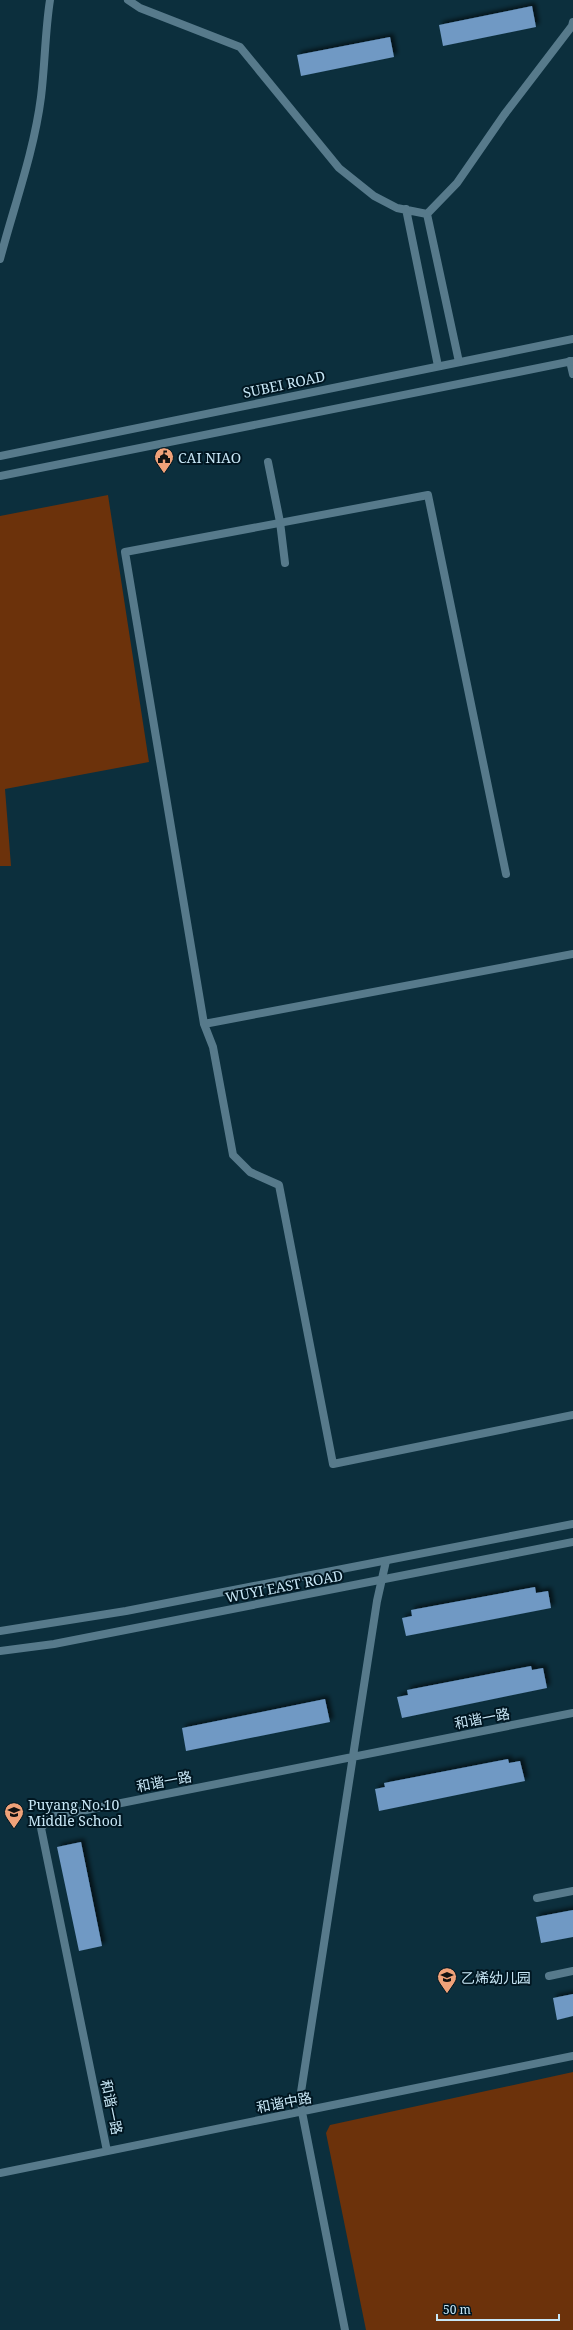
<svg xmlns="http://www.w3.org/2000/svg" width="573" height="2330" viewBox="0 0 573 2330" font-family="'Noto Serif','Noto Sans SC',serif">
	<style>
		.green { fill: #6c320b }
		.building { fill: #6f99c4; filter: url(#shadow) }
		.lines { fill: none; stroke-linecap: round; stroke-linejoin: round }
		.service { stroke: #577a8b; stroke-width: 8 }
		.minor { stroke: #577a8b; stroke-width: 8 }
		.tertiary { stroke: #577a8b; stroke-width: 8 }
		.labels { text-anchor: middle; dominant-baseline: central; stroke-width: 4; stroke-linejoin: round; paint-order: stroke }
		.street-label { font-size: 14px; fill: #c8e7f6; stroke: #001621 }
		.poi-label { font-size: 14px; fill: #c8e7f6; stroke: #001621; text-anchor: start }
	</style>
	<defs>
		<filter id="shadow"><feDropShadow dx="3.5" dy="-3.5" stdDeviation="2" flood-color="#0009"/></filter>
	</defs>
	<rect width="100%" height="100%" fill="#0c2f3d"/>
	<path class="green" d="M108,495L149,762L5,789L11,866H0V516Z
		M573,2072V2330H366L326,2133L330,2125Z"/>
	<path class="building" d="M532,6L536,27L443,46L439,25Z
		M390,37L394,57L301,76L297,55Z
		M535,1587L536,1593L548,1591L551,1608L406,1636L402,1618L412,1616L411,1610Z
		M531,1666L532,1670L543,1668L547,1688L402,1718L397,1697L408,1695L407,1690Z
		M325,1699L330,1722L186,1751L182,1728Z
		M508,1759L509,1763L520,1761L525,1781L379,1811L375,1789L385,1787L384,1783Z
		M81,1842L102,1946L79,1951L57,1847Z
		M573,1910V1937L541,1943L536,1917Z
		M573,1994V2016L557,2020L553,1998Z"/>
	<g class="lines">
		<path class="service" d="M268,462L280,522L285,563"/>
		<path class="minor" d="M128,0L140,8L240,47L339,168L374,196L397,208L427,214L457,183L504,115L572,26L573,22
			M406,209L438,366
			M427,214L459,362
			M570,361L573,374
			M506,874L428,495L125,552L204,1024L213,1047L233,1155L250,1172L279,1185L333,1464L573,1415
			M204,1024L573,954
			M537,1898L573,1891
			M549,1976L573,1971
			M107,2151L41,1828L51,1817L573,1713
			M0,2173L573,2056
			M345,2330L302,2112L301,2092L377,1601L386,1561"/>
		<path class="tertiary" d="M0,259C14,206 34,152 41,97C45,65 45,32 50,0
			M0,456L573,339
			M0,476L573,361
			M0,1631L126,1611L573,1524
			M0,1651L54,1644L573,1542"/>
	</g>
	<defs>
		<g id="civic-pin" transform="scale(1)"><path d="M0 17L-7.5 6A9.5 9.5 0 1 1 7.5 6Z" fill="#f0a279" stroke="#001621"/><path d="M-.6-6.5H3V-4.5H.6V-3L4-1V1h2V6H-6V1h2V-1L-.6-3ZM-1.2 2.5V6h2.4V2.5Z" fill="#111"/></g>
		<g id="school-pin" transform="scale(1)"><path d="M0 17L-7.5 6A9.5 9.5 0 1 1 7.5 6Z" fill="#f0a279" stroke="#001621"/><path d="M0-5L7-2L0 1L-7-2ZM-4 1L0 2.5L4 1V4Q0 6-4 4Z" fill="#111"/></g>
	</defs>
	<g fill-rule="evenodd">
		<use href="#civic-pin" x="164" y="457"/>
		<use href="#school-pin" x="14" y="1812"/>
		<use href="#school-pin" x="447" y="1977"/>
	</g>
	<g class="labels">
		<g class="street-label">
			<text transform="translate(284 384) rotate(-12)">SUBEI ROAD</text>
			<text transform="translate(284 1586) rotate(-11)">WUYI EAST ROAD</text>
			<text transform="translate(482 1718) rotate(-11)">和谐一路</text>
			<text transform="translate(164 1781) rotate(-11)">和谐一路</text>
			<text transform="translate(284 2102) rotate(-11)">和谐中路</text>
			<text transform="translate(112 2107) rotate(78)">和谐一路</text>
		</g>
		<g class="poi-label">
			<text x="178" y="457">CAI NIAO</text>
			<text x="28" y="1804">Puyang No.10<tspan x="28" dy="16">Middle School</tspan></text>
			<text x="461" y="1977">乙烯幼儿园</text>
		</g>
	</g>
	<path d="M437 2314v6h122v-6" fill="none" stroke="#c8e7f6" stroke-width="2"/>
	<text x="443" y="2314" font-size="12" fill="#c8e7f6" stroke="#001621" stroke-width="3" paint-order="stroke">50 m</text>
</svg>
